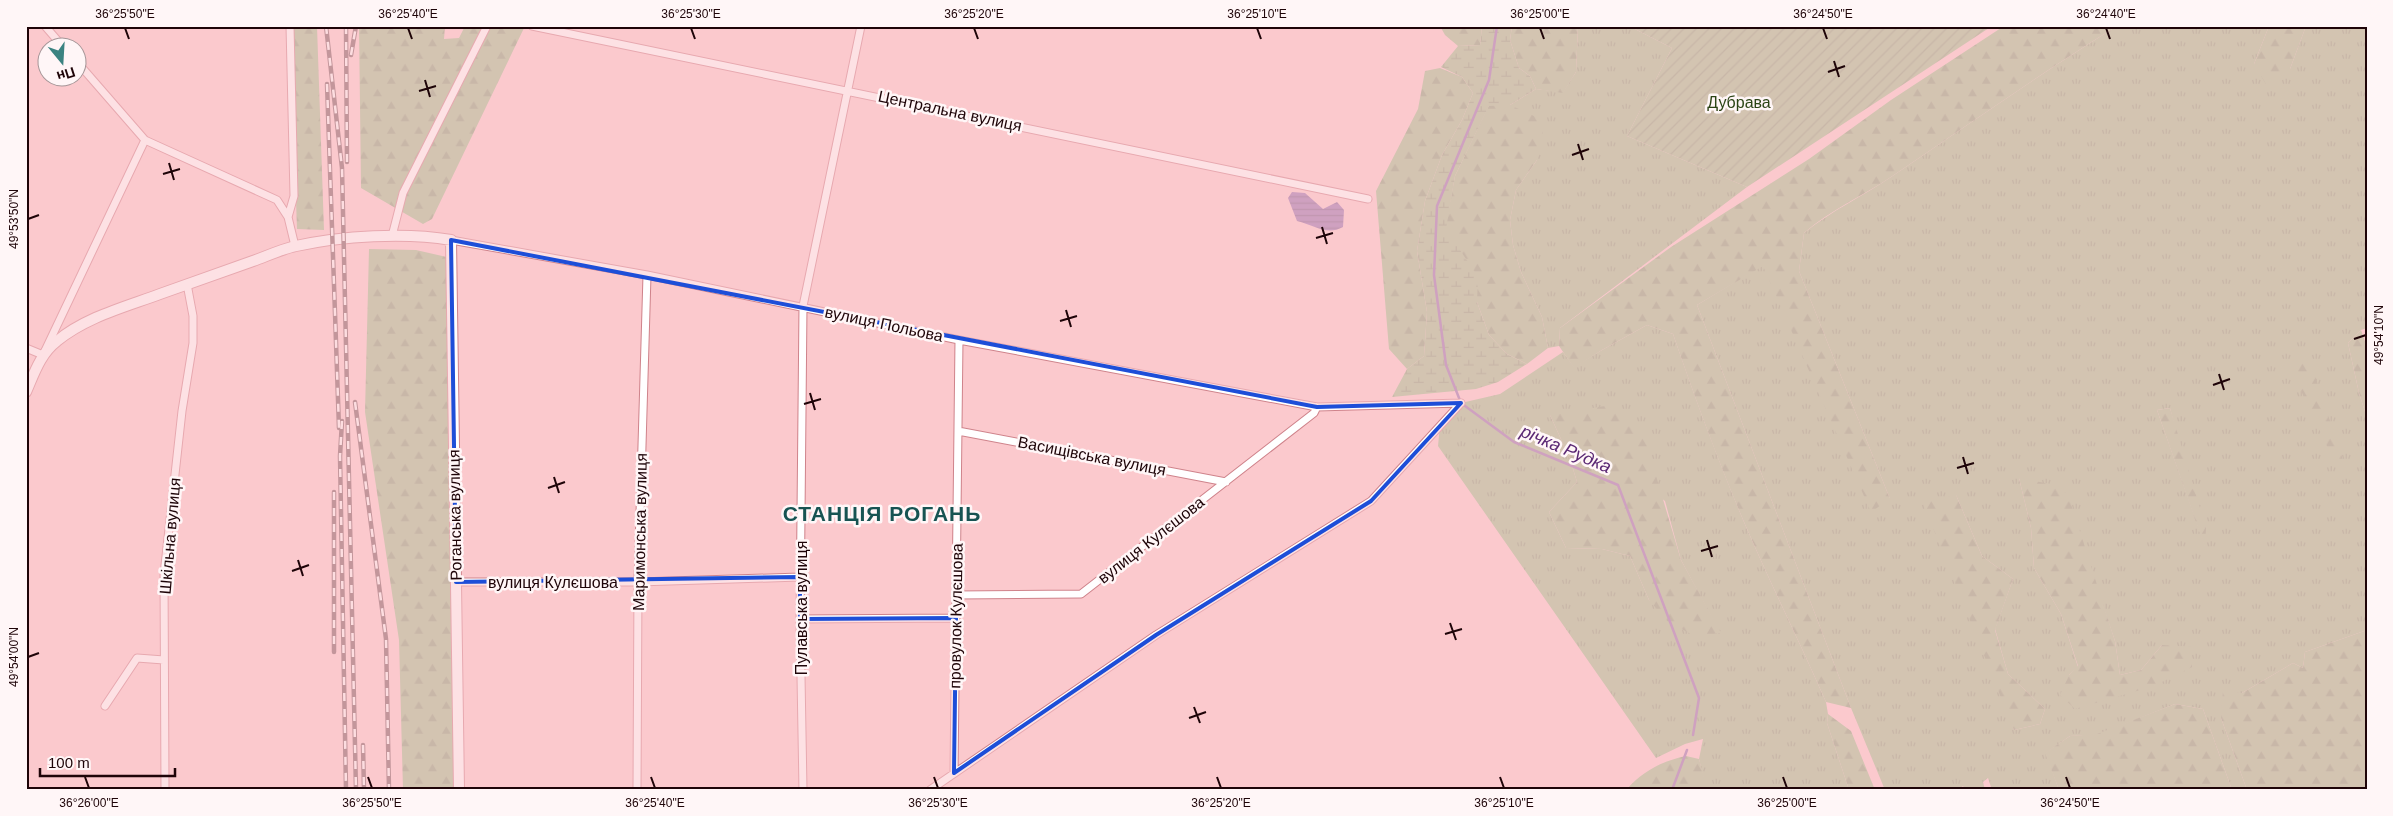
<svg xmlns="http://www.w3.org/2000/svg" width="2393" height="816" viewBox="0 0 2393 816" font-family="Helvetica,sans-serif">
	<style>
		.grass { fill: url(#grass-tufts); fill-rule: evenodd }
		.forest { fill: url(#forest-firs) }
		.wetland { fill: url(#wetland-marsh) }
		.garden { fill: url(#garden-furrows) }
		.water { fill: url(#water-rules) }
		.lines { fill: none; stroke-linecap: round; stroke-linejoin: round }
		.stream { stroke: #9971af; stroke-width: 2.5 }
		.street-casing { stroke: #cf838b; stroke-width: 9 }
		.secondary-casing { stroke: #cf838b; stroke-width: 12 }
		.street { stroke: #fff; stroke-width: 7 }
		.secondary { stroke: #fff; stroke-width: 10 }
		.rail-casing { stroke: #7f5a5e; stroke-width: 4.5 }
		.rail { stroke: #fff6f7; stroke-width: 2.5; stroke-dasharray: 8; stroke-linecap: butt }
		.marked { fill: none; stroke: #1d4ed8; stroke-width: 4; stroke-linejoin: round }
		.ticks { fill: none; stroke: #1e0408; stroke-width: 2 }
		.labels { text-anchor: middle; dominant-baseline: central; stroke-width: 5; stroke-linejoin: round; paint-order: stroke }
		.park-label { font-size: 16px; fill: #2b4415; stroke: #fff6f7 }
		.street-label { font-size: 16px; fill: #1e0408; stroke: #fff6f7 }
		.water-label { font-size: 18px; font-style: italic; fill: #5b2874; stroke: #fff6f7 }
		.district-label { font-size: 21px; font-weight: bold; letter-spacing: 1px; fill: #175352; stroke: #fff6f7 }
		.neatline { fill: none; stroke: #1e0408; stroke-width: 2 }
		.ticks-label { font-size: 12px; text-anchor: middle; fill: #1e0408 }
	</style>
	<defs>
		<pattern id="grass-tufts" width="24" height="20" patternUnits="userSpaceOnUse" patternTransform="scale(1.25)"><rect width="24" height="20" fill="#a2be8f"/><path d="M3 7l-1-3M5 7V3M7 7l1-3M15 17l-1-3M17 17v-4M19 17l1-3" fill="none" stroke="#8ba27a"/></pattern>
		<pattern id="forest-firs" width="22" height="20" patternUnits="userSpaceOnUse" patternTransform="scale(1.25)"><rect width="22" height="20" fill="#a2be8f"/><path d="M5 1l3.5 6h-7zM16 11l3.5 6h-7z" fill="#8ba27a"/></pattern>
		<pattern id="wetland-marsh" width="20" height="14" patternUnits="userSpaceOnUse" patternTransform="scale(1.25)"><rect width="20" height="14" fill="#a2be8f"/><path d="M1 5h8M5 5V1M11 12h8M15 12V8" fill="none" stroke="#8ba27a"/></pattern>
		<pattern id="garden-furrows" width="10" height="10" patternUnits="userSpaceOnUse" patternTransform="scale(1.25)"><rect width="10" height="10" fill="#a2be8f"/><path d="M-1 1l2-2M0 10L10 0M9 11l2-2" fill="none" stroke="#8ba27a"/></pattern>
		<pattern id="water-rules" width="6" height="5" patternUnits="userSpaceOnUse" patternTransform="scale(1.25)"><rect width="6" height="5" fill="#9971af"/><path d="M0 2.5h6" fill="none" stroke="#7c5b8c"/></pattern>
	</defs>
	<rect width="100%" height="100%" fill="#fbc9cd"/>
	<path class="grass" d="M1578,26H1629L1672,48L1627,136L1747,187L1560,328L1559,346L1548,348L1542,317L1521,272L1513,245L1510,220L1516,190L1537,160L1510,105L1536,89L1563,92L1576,72Z
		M2117,26H2269L2254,64L2290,69L2306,26H2367V328L2361,330L2348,343L2359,393L2367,418V630L2305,652L2303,668L2293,663L2242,693L2221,718L2247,790H2232L2203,709L2175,704L2097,735L2070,736L2046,753L2059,790H1992L1988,778L1983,782L1985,790H1965L1963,786L1959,790H1885L1851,708L1697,305L1763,265L1890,499L1799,271L1804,233C1831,211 1863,196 1891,177C1966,126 2040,74 2117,26ZM2170,408L2205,546L2157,410ZM2019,478L2095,582L2115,641L2120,675L2141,670L2162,645L2154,686L2069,675L2078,667L2061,614L2034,568L2031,528ZM1956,495L1982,556L2013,579L1995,629L2008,674L2045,709L2040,724L2014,730Z
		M1647,325L1673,334C1695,398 1718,460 1744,522C1770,583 1800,642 1826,702L1828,714L1827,723L1849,790H1704L1705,784L1699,759L1703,739L1685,744L1656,758L1438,446L1440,425L1461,403L1500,394L1563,352L1574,367L1602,350ZM1550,415L1665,501L1681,560L1720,633L1649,600L1630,556L1602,549L1566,548L1549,512L1577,482L1570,459Z"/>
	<path class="forest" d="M290,26H317L324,230L297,229Z
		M359,26H445L444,39L459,38L465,26H525L432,219L423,224L361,188Z
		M1440,26H1482L1480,45L1458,46L1445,35Z
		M1512,26H1578L1576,72L1563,93L1536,89L1530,76L1519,68L1510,40Z
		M2004,26H2117C2040,74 1966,126 1891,177C1863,196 1830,210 1804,233L1799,271L1890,499L1871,512L1763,266L1697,305L1851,708L1826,702C1800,642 1770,583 1744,522C1718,461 1695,398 1673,334L1647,325L1602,350L1574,368L1559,346L1560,328L1671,247L1809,159L1891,100Z
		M2269,26H2306L2290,69L2267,86L2254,64Z
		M1440,68L1462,77L1473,93L1462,120L1442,155L1425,201L1417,251L1427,312L1424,356L1407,369L1389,349L1376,191L1418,109L1425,71Z
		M1489,105H1510L1545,121L1537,160L1516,190L1510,220L1513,245L1521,272L1542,317L1548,348L1527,364L1507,354L1489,335L1477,302V277L1445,229L1455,176Z
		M369,249L416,250L451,258L459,790H403L399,640L365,412Z
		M2361,330L2367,347V418L2359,393L2348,343Z
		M2310,361L2346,469L2333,459L2289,365Z
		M1617,404L1646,442L1681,560L1721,633L1695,636L1668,622L1649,600L1630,556L1602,549L1566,548L1549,512L1577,482L1570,459L1550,415Z
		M2170,408L2206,528L2205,548L2157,410Z
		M2019,478L2050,484L2068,494L2115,641L2120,675L2141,670L2162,645L2192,647V667L2154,686L2075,709L2060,695L2069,675L2078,666L2061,614L2034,568L2031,528Z
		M1956,495L1982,556L2013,579L1995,630L2008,674L2045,709L2040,724L2014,730L1923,503Z
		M2367,630V790H2247L2221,718L2223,690L2242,693L2293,663L2303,668L2305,652Z
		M2175,704L2203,709L2232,790H2059L2045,753L2070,736L2097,734Z
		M1828,714L1851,731L1875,790H1849L1827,723Z
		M1686,756L1699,759L1706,784L1704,790H1626C1643,771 1662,761 1686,756Z"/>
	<path class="wetland" d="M1482,26H1512L1510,40L1519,68L1530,76L1536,89L1510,105L1489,106L1455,176L1446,229L1478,277L1477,302L1489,335L1507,354L1527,364L1498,382L1476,389L1392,397L1407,369L1424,356L1427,312L1417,251L1425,201L1442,155L1462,120L1473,93L1462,77L1441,67L1458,46L1480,45Z"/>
	<path class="garden" d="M1629,26H1992L1747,187L1627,136L1672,48Z"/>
	<path class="water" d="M1292,192L1305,193L1323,209L1337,202L1344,210L1343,227C1327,236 1314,225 1297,221L1288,198Z"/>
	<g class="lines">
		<path class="stream" d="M1497,26L1489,80L1437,206L1434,275L1446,365L1461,403L1514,442L1618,485L1699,698L1693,735
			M1672,790L1687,750"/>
		<g class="street-casing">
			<path id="street" d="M45,26L64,48
				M532,26L1368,199
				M145,140L277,200L288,217L295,246
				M288,217L294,196L290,26
				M392,236L403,193L487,26
				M451,240L647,275L959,340L1317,407L1461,403
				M26,348L43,355L145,140L78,63
				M958,431L1226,482
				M456,582H638L800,577
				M956,595L1081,594L1314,413L1317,407
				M800,619L956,618
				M105,706L137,658L164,660
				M954,773L959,340
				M165,790L164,574L182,411L193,343V316L187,284
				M637,790L638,582L647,275
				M803,790L800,619L803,306L861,26
				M930,790L1156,635L1371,501L1461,403"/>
		</g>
		<g class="secondary-casing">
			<path id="secondary" d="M26,392C34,374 40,354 57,341C86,317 125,307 160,294C191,283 222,272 253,261C267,256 282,249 296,246C342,236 405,232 451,240L459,790"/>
		</g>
		<use href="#street" class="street"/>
		<use href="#secondary" class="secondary"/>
		<g class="rail-casing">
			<path id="rail" d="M326,26L342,168L356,790
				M346,26L347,162
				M351,55L356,26
				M327,84L339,428
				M355,402L386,639L389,790
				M342,421L340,456L346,790
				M334,492V652
				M363,745L364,790"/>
		</g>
		<use href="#rail" class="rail"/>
	</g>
	<path d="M0 0H2393V816H0ZM451,240L1317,407L1461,403L1371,501L1156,635L954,773L956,618L800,619V577L456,582Z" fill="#fbc9cd" fill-opacity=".55" fill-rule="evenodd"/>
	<path class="marked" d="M451,240L1317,407L1461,403L1371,501L1156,635L954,773L956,618L800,619V577L456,582Z"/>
	<path class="ticks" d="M125,28L129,39M408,28L412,39M691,28L695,39M974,28L978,39M1257,28L1261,39M1540,28L1544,39M1823,28L1827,39M2106,28L2110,39M1834,61L1839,77M1828,72L1845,66M425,80L430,97M419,91L436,86M1578,144L1583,160M1572,155L1589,149M169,163L174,180M163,174L180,169M28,219L39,215M1322,227L1327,244M1316,238L1333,233M1066,310L1071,327M1060,321L1077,316M2354,339L2366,335M2219,374L2224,390M2213,385L2230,379M810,393L815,410M804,404L821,399M1963,457L1968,474M1957,468L1974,463M554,477L559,493M548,488L565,482M1707,540L1712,557M1701,551L1718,546M298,560L303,576M292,571L309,565M1450,623L1456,640M1445,634L1462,629M28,657L39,653M1194,707L1200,723M1189,718L1206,712M85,777L89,788M368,777L372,788M651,777L655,788M934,777L938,788M1217,777L1221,788M1500,777L1504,788M1783,777L1787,788M2066,777L2070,788"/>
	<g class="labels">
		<g class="park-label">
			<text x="1739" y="102">Дубрава</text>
		</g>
		<g class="street-label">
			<text transform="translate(950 111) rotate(12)">Центральна вулиця</text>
			<text transform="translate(884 324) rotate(12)">вулиця Польова</text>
			<text transform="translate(1092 456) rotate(11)">Васищівська вулиця</text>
			<text transform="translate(455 515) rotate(-91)">Роганська вулиця</text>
			<text transform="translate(640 532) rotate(-89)">Маримонська вулиця</text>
			<text transform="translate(170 536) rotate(-85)">Шкільна вулиця</text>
			<text transform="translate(1151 540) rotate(-38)">вулиця Кулєшова</text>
			<text x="553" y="582">вулиця Кулєшова</text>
			<text transform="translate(801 608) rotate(-90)">Пулавська вулиця</text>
			<text transform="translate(956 616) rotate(-89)">провулок Кулєшова</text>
		</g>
		<g class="water-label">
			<text transform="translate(1566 449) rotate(23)">річка Рудка</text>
		</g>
		<g class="district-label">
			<text x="882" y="513">СТАНЦІЯ РОГАНЬ</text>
		</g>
	</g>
	<rect width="2393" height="816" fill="none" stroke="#fff6f7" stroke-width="55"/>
	<g transform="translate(62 62) rotate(162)"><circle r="24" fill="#fff6f7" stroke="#a59597"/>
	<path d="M0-4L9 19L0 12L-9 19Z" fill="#3b8381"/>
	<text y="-8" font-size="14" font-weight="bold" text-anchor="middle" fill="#1e0408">Пн</text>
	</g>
	<path d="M40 768v8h135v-8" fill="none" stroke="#1e0408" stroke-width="2.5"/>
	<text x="48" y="768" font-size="15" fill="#1e0408" stroke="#fff6f7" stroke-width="4" paint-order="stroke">100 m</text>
	<rect x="28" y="28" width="2338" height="760" class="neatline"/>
	<g class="ticks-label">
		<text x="125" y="18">36°25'50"E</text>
		<text x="408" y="18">36°25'40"E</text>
		<text x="691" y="18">36°25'30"E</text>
		<text x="974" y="18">36°25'20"E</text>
		<text x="1257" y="18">36°25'10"E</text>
		<text x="1540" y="18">36°25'00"E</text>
		<text x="1823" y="18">36°24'50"E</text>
		<text x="2106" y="18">36°24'40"E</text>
		<text transform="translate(14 219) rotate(-90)" y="4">49°53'50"N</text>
		<text transform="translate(2379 335) rotate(-90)" y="4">49°54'10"N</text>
		<text transform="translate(14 657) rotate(-90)" y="4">49°54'00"N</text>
		<text x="89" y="807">36°26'00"E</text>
		<text x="372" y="807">36°25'50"E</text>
		<text x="655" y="807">36°25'40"E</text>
		<text x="938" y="807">36°25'30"E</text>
		<text x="1221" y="807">36°25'20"E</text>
		<text x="1504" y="807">36°25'10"E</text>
		<text x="1787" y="807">36°25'00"E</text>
		<text x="2070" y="807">36°24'50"E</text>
	</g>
</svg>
